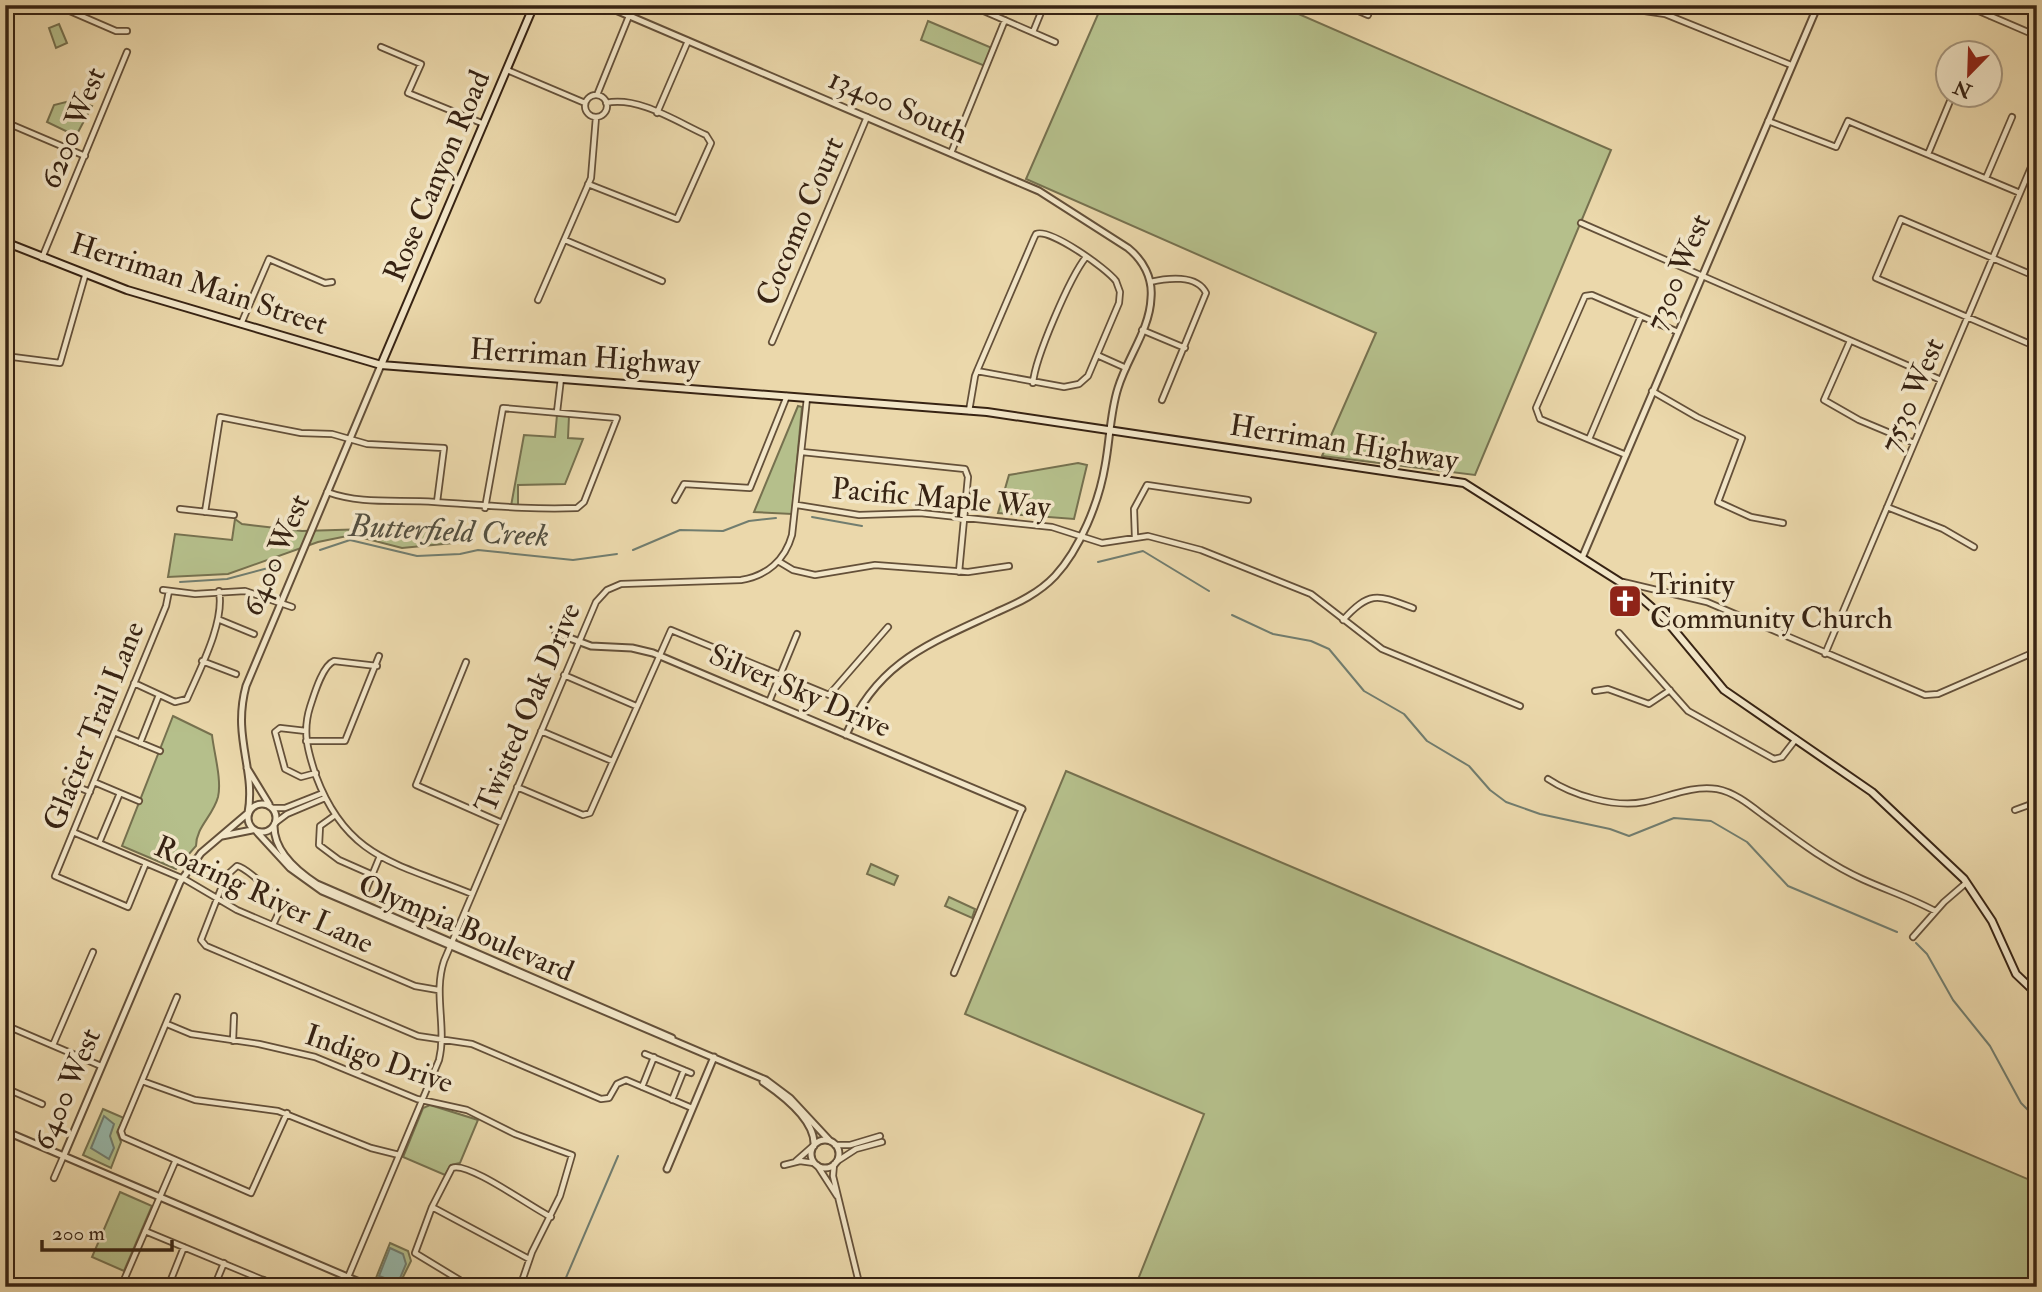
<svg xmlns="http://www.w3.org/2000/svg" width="2042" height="1292" viewBox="0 0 2042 1292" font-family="'IM FELL Double Pica',serif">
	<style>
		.green { fill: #b5bf8b; stroke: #76714f; stroke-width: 2 }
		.water { fill: #98b9ac; stroke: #717d6f; stroke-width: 2 }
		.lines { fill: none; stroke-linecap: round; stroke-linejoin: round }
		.stream { stroke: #717d6f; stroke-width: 2 }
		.minor-casing { stroke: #645039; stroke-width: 8 }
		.tertiary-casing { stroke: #645039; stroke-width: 9 }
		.secondary-casing { stroke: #372313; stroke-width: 10 }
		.minor { stroke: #f2e6c8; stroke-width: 4.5 }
		.tertiary { stroke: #f2e6c8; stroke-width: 5 }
		.secondary { stroke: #f2e6c8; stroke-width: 6 }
		.labels { text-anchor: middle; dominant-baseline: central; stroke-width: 7; stroke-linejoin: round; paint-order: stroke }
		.street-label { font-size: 30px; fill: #372313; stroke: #f2e6c8 }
		.poi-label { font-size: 30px; fill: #372313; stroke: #f2e6c8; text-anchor: start }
		.water-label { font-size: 32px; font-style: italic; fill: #545041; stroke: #f2e6c8 }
	</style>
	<rect width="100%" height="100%" fill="#ebd8ab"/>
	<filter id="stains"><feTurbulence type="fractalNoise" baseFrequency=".00286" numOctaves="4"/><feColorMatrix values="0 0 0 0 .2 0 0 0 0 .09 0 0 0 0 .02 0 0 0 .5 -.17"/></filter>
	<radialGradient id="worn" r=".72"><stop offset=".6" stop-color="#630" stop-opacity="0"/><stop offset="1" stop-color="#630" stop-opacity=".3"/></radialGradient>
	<path class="green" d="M1102,5H1278L1611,150L1475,475L1322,456L1376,333L1026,179Z
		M928,21L992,48L985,66L921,40Z
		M59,24L67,43L56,48L49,28Z
		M74,100L92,106L76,136L47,122L54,105Z
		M798,406L802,407L792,514L754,512Z
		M557,415L569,416L568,438L583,439L565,484L518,485V506H511L524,435L555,437Z
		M1078,463L1087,465L1074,519L998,513L1009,475Z
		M235,519L242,524L302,531L403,528L454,534L453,543L402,548L352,535L318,542L228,574L168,577L175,534L232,540Z
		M173,716L212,735C214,753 222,780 218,797C213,816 196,827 196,846L176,869L122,846Z
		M1066,771L2037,1183V1287H1135L1204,1114L965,1014Z
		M871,864L898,876L894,885L867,874Z
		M949,897L975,909L972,918L945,906Z
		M430,1105L478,1120L460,1163L451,1165L445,1175L403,1157L423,1108Z
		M103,1109L124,1118L117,1132L121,1142L111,1168L83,1155Z
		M120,1192L152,1206L124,1271L92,1257Z
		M390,1243L408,1251L411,1261L399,1285L376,1278Z"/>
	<path class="water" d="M104,1116L114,1124L110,1136L114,1148L109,1159L91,1148Z
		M390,1248L403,1254L406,1264L398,1283L379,1276Z"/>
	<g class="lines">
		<path class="stream" d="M812,517L862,526
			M320,550L350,540L417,556L460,554L478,550L573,560L617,554
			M633,550L680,530L723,531L749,521L776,518
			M1098,562L1143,551L1209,591
			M180,582L227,579L283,564
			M1232,615L1273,634L1311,641L1329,649L1364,691L1404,714L1427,741L1469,766L1490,790L1506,802L1540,814L1610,829L1629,836L1674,818L1711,821L1747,842L1788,886L1897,932
			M1916,943L1927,954L1953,1000L1990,1046L2021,1103L2037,1119
			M562,1287L618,1156"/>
		<g class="minor-casing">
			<path id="minor" d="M56,5L116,31H127
				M970,5L1055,42
				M1604,5L1665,14L1791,65
				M1965,5L2037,36
				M860,6L861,5
				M1347,6L1368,15
				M1101,9L1103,5
				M1990,16L1994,5
				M1033,32L1044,5
				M381,47L421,64L408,93L484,124
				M507,70L585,103
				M597,95L629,16
				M585 106a11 11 0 1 1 22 0a11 11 0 1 1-22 0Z
				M657,113L688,41
				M1768,121L1836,147L1848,121L2020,193
				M5,122L85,156
				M951,153L1005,20
				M1928,154L1953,94
				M1986,178L2012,117
				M588,184L677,219L711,143L706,135C677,122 639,96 606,103
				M1581,223L1941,380
				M565,240L662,281
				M42,258L127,52
				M2037,277L1901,219L1876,278L2037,347
				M1150,282C1167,278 1197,274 1206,293L1162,400
				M538,300L591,178L596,117
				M241,324L269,259L325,283L332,282
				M1142,330L1185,348
				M1850,341L1824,400L1859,420L1914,443
				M772,342L867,117
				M1097,355L1126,368
				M5,356L60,363L85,276
				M1033,383C1035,358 1070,277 1086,257
				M1652,391L1697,417L1742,438L1718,502L1751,517L1783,523
				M969,411L975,376L977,371L1034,238L1036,234C1050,228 1106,268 1116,281L1120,292L1119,303L1088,376L1079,384L1064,387L977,371
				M557,412L561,378
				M1589,439L1641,316
				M802,452L965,469L968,477L959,572
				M1626,455L1540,419L1536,408L1585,296L1592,295L1678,332
				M327,492C363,505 398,499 435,502C483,505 529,510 577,508L584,502L617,418L503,408L485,508
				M675,500L684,484L750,488L787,396
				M797,505L859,515L920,513L1052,527L1102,543L1148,536L1201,550L1311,594L1382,649L1520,706
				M1887,507L1943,529L1974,547
				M180,509L234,515
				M205,512L220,417L301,433L332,434L367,444L444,448L437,502
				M1135,537L1134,509L1147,485L1248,500
				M778,561L793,570L815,575L875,565L968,572L1009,566
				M1623,582L1707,602L1925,695L1938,694L2037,651
				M163,590L195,594L245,591L292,607
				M220,620L254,634
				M1343,620C1370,590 1378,595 1413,608
				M1619,633L1688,711L1774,759L1782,757L1796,739
				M1825,654L2037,153
				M202,661L236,674
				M466,662L416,785L502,823
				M377,666L334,661C322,666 314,695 310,707C302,732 308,752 316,776C347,859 397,863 472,894
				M564,675L636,706
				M134,683L175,702L187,699C200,669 225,622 219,591
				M1595,691L1608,689L1649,704L1670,690
				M769,702L797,634
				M306,731L280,728L275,732L285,769L301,777L316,773
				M541,731L612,761
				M114,732L160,751
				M306,741H345L379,656
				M140,743L159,695
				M1548,779C1572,795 1614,808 1644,802C1668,797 1692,785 1717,789C1734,792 1750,805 1763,815C1795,838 1826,863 1862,879C1886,890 1911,898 1935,911
				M66,782L90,792
				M94,782L139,801
				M517,787L583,815L590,813L671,630L829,695L888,627
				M272,808H285L323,793
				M2015,810L2037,802
				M334,816L320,826L319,845L339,860L373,875
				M275,823L287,814L325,798
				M73,832L186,880L237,910L415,986L438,990
				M99,843L120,793
				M146,863L128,907L55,876L166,606L169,591
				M366,890L380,856
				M273,925C275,920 282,909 280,903C277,895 245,867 237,866L226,876L201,940L206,946L418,1036L472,1044L601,1099L609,1098L617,1084L626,1080L692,1108
				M1913,937L1944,902L1966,883
				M954,973L1022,809
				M177,997L121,1131L123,1137L251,1193L287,1113
				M167,1024L191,1034L259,1044L315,1057L417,1099L467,1110L515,1134L572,1155L560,1196L532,1252L520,1287
				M5,1025L101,1066
				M233,1041L234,1016
				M53,1045L93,952
				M645,1054L691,1073
				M142,1081L195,1100L278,1111L371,1148L399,1155
				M642,1087L654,1057
				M5,1088L42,1104
				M672,1100L684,1070
				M835,1145H850L880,1136
				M796,1161L813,1146
				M836,1162L856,1149L882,1142
				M834,1164L833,1176L860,1287
				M784,1165L800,1161L814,1163
				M817,1165L837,1196
				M54,1178L64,1155
				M432,1207L529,1259
				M145,1231L280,1287
				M348,1277L439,1060C447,1027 433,994 444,961L596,602L607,590L621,584L741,580C767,576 785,560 792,535L807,398
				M121,1287L175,1162
				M168,1287L184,1247
				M214,1287L224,1263
				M261,1287L264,1280
				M471,1287L415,1253L432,1207L452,1168C468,1161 532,1208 551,1217"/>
		</g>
		<g class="tertiary-casing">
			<path id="tertiary" d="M604,5L1039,191L1128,248C1143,260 1153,278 1151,298C1150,329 1127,358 1118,388C1110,413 1110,440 1105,466C1099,502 1080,549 1055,576C1039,593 1018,603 997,612C929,644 878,661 846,735
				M1582,558L1818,5
				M556,633L591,646L632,648L653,653L1022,809
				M247,768L269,804
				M248 818a14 14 0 1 1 28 0a14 14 0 1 1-28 0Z
				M248,813C256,769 232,738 246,686L381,365
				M274,826C274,852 297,871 317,884L672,1038
				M257,832L290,868L322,891L766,1080L790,1098L830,1141
				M222,836L252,830
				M763,1082C782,1095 816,1120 814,1146
				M5,1131L371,1287
				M811 1154a14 14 0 1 1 28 0a14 14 0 1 1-28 0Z
				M64,1155L180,882L201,853L248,813
				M667,1169L714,1057"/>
		</g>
		<g class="secondary-casing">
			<path id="secondary" d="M5,242L127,290L381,365L987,412L1464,483L1631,589L1665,619L1724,690L1872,792L1964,879L1992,921L2016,974L2037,994
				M381,365L534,5"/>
		</g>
		<use href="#minor" class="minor"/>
		<use href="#tertiary" class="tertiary"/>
		<use href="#secondary" class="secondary"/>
	</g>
	<defs>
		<g id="church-square" transform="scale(1.75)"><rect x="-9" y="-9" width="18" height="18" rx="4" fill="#8f2418" stroke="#f2e6c8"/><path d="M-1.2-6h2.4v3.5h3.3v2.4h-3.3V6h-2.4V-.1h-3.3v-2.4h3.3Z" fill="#fff"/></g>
	</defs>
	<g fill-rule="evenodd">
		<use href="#church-square" x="1625" y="601"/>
	</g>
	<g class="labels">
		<g class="street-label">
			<text transform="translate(898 106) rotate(23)">13400 South</text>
			<text transform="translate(73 128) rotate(-68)">6200 West</text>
			<text transform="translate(437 176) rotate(-67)">Rose Canyon Road</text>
			<text transform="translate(800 221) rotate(-67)">Cocomo Court</text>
			<text transform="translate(1678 272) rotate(-67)">7300 West</text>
			<text transform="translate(199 284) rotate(18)">Herriman Main Street</text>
			<text transform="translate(585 357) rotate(4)">Herriman Highway</text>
			<text transform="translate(1912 395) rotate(-67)">7530 West</text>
			<text transform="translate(1344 443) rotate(9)">Herriman Highway</text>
			<text transform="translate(941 498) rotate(5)">Pacific Maple Way</text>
			<text transform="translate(276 555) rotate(-67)">6400 West</text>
			<text transform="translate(800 691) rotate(23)">Silver Sky Drive</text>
			<text transform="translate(528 708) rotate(-67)">Twisted Oak Drive</text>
			<text transform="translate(94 726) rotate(-68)">Glacier Trail Lane</text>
			<text transform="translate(264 895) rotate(25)">Roaring River Lane</text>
			<text transform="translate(466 928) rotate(23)">Olympia Boulevard</text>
			<text transform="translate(379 1059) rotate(19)">Indigo Drive</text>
			<text transform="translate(67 1089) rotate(-67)">6400 West</text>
		</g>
		<g class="poi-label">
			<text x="1650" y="584">Trinity<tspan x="1650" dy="34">Community Church</tspan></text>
		</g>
		<g class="water-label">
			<text transform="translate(449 531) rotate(3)">Butterfield Creek</text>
		</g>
	</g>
	<rect width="2042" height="1292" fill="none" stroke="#ebd8ab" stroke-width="28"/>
	<rect x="7" y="7" width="2028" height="1278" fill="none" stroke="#372313" stroke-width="3.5"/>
	<rect x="14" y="14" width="2014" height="1264" fill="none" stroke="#372313" stroke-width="2"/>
	<g transform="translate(1969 74) rotate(203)"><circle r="33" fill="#f2e6c8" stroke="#a79880" stroke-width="2"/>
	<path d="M0-5L12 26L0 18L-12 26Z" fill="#8f2418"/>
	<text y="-10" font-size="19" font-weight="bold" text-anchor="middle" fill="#372313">N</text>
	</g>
	<path d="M42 1240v10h130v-10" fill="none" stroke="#372313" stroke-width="3.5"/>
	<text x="52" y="1240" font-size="21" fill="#372313" stroke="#f2e6c8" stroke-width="5" paint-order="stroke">200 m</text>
	<rect width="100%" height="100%" filter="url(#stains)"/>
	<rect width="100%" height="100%" fill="url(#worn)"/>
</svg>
